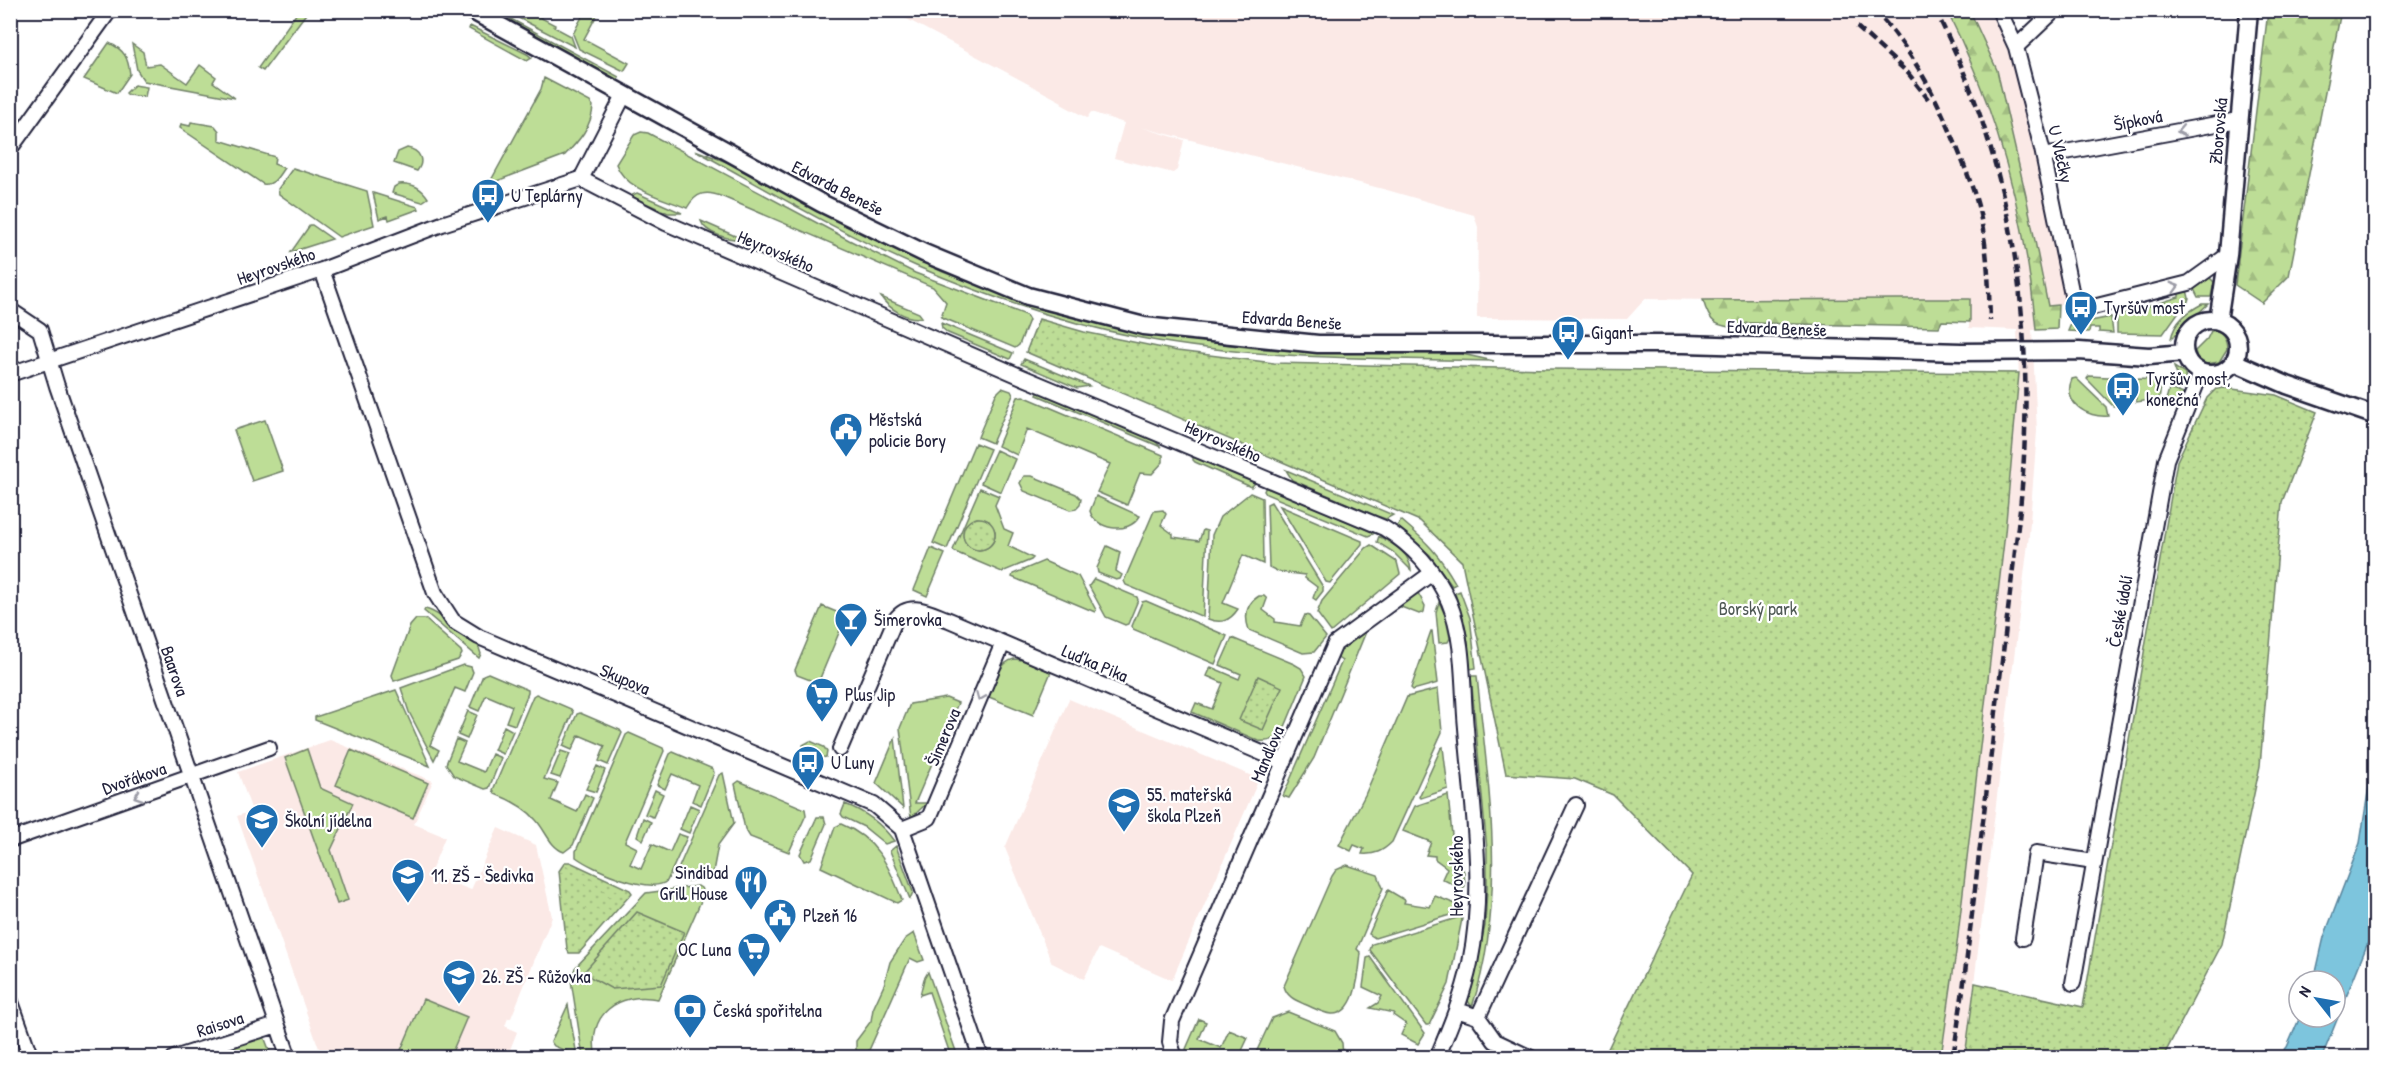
<svg xmlns="http://www.w3.org/2000/svg" width="2386" height="1068" viewBox="0 0 2386 1068" font-family="'Patrick Hand',sans-serif">
	<style>
		.built { fill: #fbe9e6 }
		.green { fill: #bddd96; stroke: #708068; stroke-width: 1.5; fill-rule: evenodd }
		.forest { fill: url(#forest-firs); stroke: #708068; stroke-width: 1.5 }
		.park { fill: url(#park-dots); stroke: #708068; stroke-width: 1.5 }
		.water { fill: #7dc5dd; stroke: #59849c; stroke-width: 1.5 }
		.lines { fill: none; stroke-linecap: round; stroke-linejoin: round }
		.minor-casing { stroke: #22223b; stroke-width: 18 }
		.tertiary-casing { stroke: #22223b; stroke-width: 21 }
		.minor { stroke: #fff; stroke-width: 14 }
		.tertiary { stroke: #fff; stroke-width: 16 }
		.rail { stroke: #22223b; stroke-width: 4.5; stroke-dasharray: 9 4.5; stroke-linecap: butt }
		.oneway { stroke: #9c9ca7 }
		.labels { text-anchor: middle; dominant-baseline: central; stroke-width: 4.5; stroke-linejoin: round; paint-order: stroke }
		.street-label { font-size: 18px; fill: #22223b; stroke: #fff }
		.poi-label { font-size: 18px; fill: #22223b; stroke: #fff; text-anchor: start }
		.park-label { font-size: 18px; fill: #505a56; stroke: #fff }
	</style>
	<defs>
		<pattern id="forest-firs" width="22" height="20" patternUnits="userSpaceOnUse" patternTransform="scale(1.5)"><rect width="22" height="20" fill="#bddd96"/><path d="M5 1l3.5 6h-7zM16 11l3.5 6h-7z" fill="#a2bd82"/></pattern>
		<pattern id="park-dots" width="8" height="8" patternUnits="userSpaceOnUse" patternTransform="scale(1.5)"><rect width="8" height="8" fill="#bddd96"/><path d="M2 2h.1M6 6h.1" fill="none" stroke="#a2bd82" stroke-width="1.8" stroke-linecap="round"/></pattern>
	</defs>
	<rect width="100%" height="100%" fill="#fff"/>
	<filter id="ink" filterUnits="userSpaceOnUse"><feTurbulence type="fractalNoise" baseFrequency=".0167" numOctaves="2"/><feDisplacementMap in="SourceGraphic" scale="12" xChannelSelector="R" yChannelSelector="G"/><feConvolveMatrix kernelMatrix="1 2 1 2 8 2 1 2 1" color-interpolation-filters="sRGB"/></filter>
	<g filter="url(#ink)">
		<path class="built" d="M892,11H1947L1966,48L1981,86L2009,168L2019,211L2032,286L2036,330H2032L2037,431L2029,535L1965,1057H1941L1956,952L2005,533L2019,378L2017,330L1969,328V299L1791,301L1645,299L1627,319L1477,318L1478,227L1474,215L1387,190L1140,127L1184,140L1177,170L1173,173L1114,158L1124,123L1091,112L1087,118L1061,104L1062,102Z
			M1970,11H1999L2016,47L2072,300L2058,305L2048,307L2026,196L1997,71Z
			M1069,699L1259,779L1172,980L1099,948L1084,979L1052,963L1005,848Z
			M330,740L433,781L414,824L445,837L430,874L471,890L498,828L536,845L552,917L511,1018H508L505,1026L517,1032L507,1057H322L237,816L252,811L238,772Z"/>
		<path class="green" d="M299,10L308,11L263,71L258,68Z
			M484,11H496L619,77L616,82Z
			M505,11H528L555,25L554,27L571,36L575,47Z
			M585,11H599L584,39L629,63L624,71L579,49L573,34Z
			M470,26L527,54L532,58L527,61L469,29Z
			M109,43C125,50 128,58 130,74L117,93L84,79Z
			M132,44L143,52L146,66L160,64L187,83L200,65L216,77L213,82L235,98L144,81L137,70Z
			M544,78L590,102L593,106C592,126 579,141 565,155L489,184L541,89Z
			M134,85L147,87L145,97L128,95L126,93Z
			M191,122L215,126L219,131V140L275,157L274,164L284,168C278,176 274,186 263,184L180,128L181,124L190,126Z
			M641,132L648,133L849,240L915,273L1026,315L1029,320L1019,345L1015,348L941,317L946,302L933,287L723,197C706,190 696,192 687,208C663,198 625,190 616,164L634,135Z
			M407,148C420,150 425,161 417,171L394,163L398,152Z
			M695,150L732,164L862,234L943,272L997,292L1152,335L1262,349L1342,353L1462,354L1494,361C1376,358 1257,360 1141,338C1064,323 988,297 916,266C840,233 768,190 695,150Z
			M293,168L367,191L374,225L339,237L279,194L278,189Z
			M399,184C412,183 421,187 428,198L422,202L392,193L394,187Z
			M373,193L418,207L419,209L389,220L388,216L379,219Z
			M637,193L682,213H668L630,196Z
			M701,221L742,239C730,240 705,234 701,221Z
			M310,225H312L332,239L291,252Z
			M2209,277L2214,282L2211,297H2198L2193,287Z
			M2187,290L2189,298L2187,304L2180,310L2163,334L2117,333V316L2179,297V292Z
			M881,297L919,313L922,317C908,321 888,308 881,297Z
			M2202,304H2208L2171,339C2174,322 2187,312 2202,304Z
			M2111,317L2113,333L2099,332V328H2090L2089,332L2068,331L2071,324H2076Z
			M941,323L1013,353L1010,359L948,333L942,328Z
			M2211,331C2222,329 2227,339 2227,349L2219,362L2206,364L2197,358L2195,351L2207,339Z
			M1024,359L1089,386L1077,388L1021,364Z
			M2174,367L2185,374L2186,388L2180,384Z
			M2089,376L2127,378L2128,404L2113,406L2087,379Z
			M2076,378L2106,407L2108,416C2087,418 2062,403 2072,379Z
			M2135,379L2162,380L2159,399L2136,402Z
			M1002,388L1011,391L1013,395L992,443L978,437L996,394Z
			M2169,389L2184,394L2175,405L2164,407Z
			M1039,390L1152,438L1161,447L1037,395Z
			M1023,396L1163,455V462L1152,474L1140,473L1127,505L1097,492L1110,464L1027,429L1017,455L998,446L1018,397Z
			M265,420L283,471L252,481L234,430Z
			M975,443L990,449L947,549L933,543Z
			M996,450L1015,459L1001,492L981,483Z
			M1193,455L1256,482L1251,487L1195,462L1193,460Z
			M1286,470L1393,515L1386,519L1377,516L1292,480Z
			M1024,476H1032L1076,494L1081,499L1080,505L1076,509L1070,510L1024,491L1020,483Z
			M1266,486L1374,533L1373,534L1368,536L1266,494L1264,491Z
			M980,488L999,496L995,505L1004,529L1013,533L1008,546L1033,558L1031,560L1002,572L955,552L953,550ZM977,518L989,521L995,531C996,542 990,549 979,550C966,546 959,538 966,525Z
			M1250,493L1262,498L1263,564L1243,555L1223,603L1238,609C1230,621 1221,624 1208,619L1212,535L1220,517Z
			M1096,496L1140,516C1128,536 1095,529 1090,511Z
			M1271,502L1323,587V591L1316,600L1313,598L1317,587L1305,578V575L1279,572L1269,567L1267,504Z
			M1280,506L1362,541V544L1330,583L1326,582Z
			M1163,510L1166,514L1161,525L1173,534V537L1199,541L1203,530L1207,531L1203,617L1126,585L1124,581L1154,511Z
			M1401,520C1427,542 1439,554 1456,584L1452,586L1430,555L1397,526Z
			M1379,536C1394,545 1409,551 1411,570L1393,552L1377,542Z
			M1371,545L1397,562L1400,574L1331,632L1317,613L1322,601L1366,548Z
			M1107,546L1120,552L1116,571L1122,575L1120,579L1116,580L1098,573L1097,568Z
			M931,548L945,554L927,596L914,590Z
			M1044,561L1078,576L1096,610L1095,612L1012,577L1013,574Z
			M1094,579L1137,597L1138,600L1128,624L1125,625L1106,617L1089,586Z
			M1417,591L1425,606L1424,612L1419,614L1396,605Z
			M1460,591L1470,618L1476,668L1470,669L1467,635L1455,593Z
			M1259,596H1264L1267,599L1263,610L1275,619V622L1300,626L1305,615L1309,616L1326,637L1314,652L1303,653L1249,630C1244,616 1246,604 1259,596Z
			M1146,601L1227,636L1215,664L1133,629L1132,626L1142,602Z
			M1439,602L1445,615L1450,638L1448,642L1439,643L1436,612Z
			M822,606L846,616L818,683L797,675L795,670Z
			M425,609C443,613 459,635 478,645L481,654L479,658L424,611Z
			M416,619H425L461,651L462,654L458,660L394,681L392,675L410,626Z
			M1362,630L1365,634L1314,758L1289,798L1283,796L1342,661L1336,657L1344,645Z
			M1431,631H1432L1438,683L1413,690L1411,688Z
			M1232,638L1294,664L1301,668L1306,676L1282,734C1273,740 1269,742 1259,741L1192,712L1196,703L1212,709L1223,683L1207,676L1211,667L1239,679L1241,674L1220,665Z
			M1014,659L1023,660L1051,672L1033,715L989,697C994,683 998,663 1014,659Z
			M463,665L471,667L473,672L465,692L455,688L430,745L439,750L434,760L409,712L401,688Z
			M488,673L528,690V693L515,725L506,722L512,706L486,695L479,711L470,707L483,675Z
			M1471,676H1477C1488,787 1508,898 1472,1007L1468,1001L1485,926L1487,888V850Z
			M1438,689L1442,732L1392,842C1383,851 1375,855 1362,854L1364,849L1354,845L1351,851L1339,845L1365,795L1407,697Z
			M396,690L430,766L315,720V717Z
			M536,694L571,709L573,712L544,779L558,783L551,800L577,812L585,794L593,798L573,845L564,852C550,847 546,831 536,820C525,807 511,800 495,794L493,790L533,696Z
			M946,698L958,703L915,803H927L911,818L900,728L910,704Z
			M468,711L477,715L467,739L458,735Z
			M580,713L620,730L622,733L608,765L599,761L605,746L579,735L572,750L563,746L577,714Z
			M504,726L513,731L503,754L494,750Z
			M629,733L663,748L664,751L625,842L637,848L630,864L641,869L652,844L670,852L678,834L687,837L667,881C650,895 592,869 576,857V851L626,735Z
			M895,738L903,808L876,783Z
			M456,739L465,743L457,761L484,772L492,754L501,758L489,788L485,789L454,776L446,764Z
			M810,741L824,747L827,752L826,757L820,758L804,752L803,745Z
			M1443,747L1448,789L1421,798L1419,797L1441,748Z
			M307,749L320,788L353,803L331,850L348,900L337,904L285,758Z
			M351,750L428,783L413,818L336,785Z
			M561,751L570,754L560,778L551,775Z
			M673,752L713,769L714,773L701,805L692,801L698,785L672,774L665,789L657,785L670,754Z
			M597,766L605,770L596,792L586,789Z
			M723,773L734,823L718,845L713,872L703,879L686,881L680,876L679,867L719,775Z
			M739,781L805,809L806,815L789,852L750,837L745,829L735,784Z
			M655,790L663,794L653,817L645,814Z
			M1448,795L1453,845L1464,872L1465,886L1462,889L1442,879L1447,868L1435,859V856L1426,855L1431,842L1403,831L1415,806Z
			M845,804C866,812 881,823 894,841L885,844L864,827L843,817L841,814Z
			M690,805L699,809L689,833L680,829Z
			M817,817H824L826,824L811,859L804,861L800,854Z
			M643,818L651,822L643,840L637,836Z
			M841,824C876,838 889,865 902,900L897,903L821,867L835,827Z
			M896,846L913,892L910,899L890,851Z
			M1347,865L1378,875L1383,888L1357,949L1361,953C1359,970 1357,1016 1331,1014C1322,1013 1312,1007 1304,1004C1295,1000 1287,997 1284,986L1332,876L1336,870Z
			M698,886L701,888L704,894L658,999C618,991 586,1015 596,1057H583L571,980L575,968L646,893Z
			M1388,890L1405,900L1404,903L1430,907L1435,896L1461,906L1463,911L1375,938L1369,934Z
			M1460,917L1462,919L1449,984L1429,1025H1426L1370,950L1372,944Z
			M914,933L924,960L918,962L910,958L866,1057H856V1041L871,1021L873,1009L884,985L890,962L905,939Z
			M1370,957L1425,1033L1418,1044L1401,1035L1406,1024L1393,1015L1394,1013L1370,1008L1378,1003L1382,996L1363,987L1367,958Z
			M928,972L958,1057H951L929,992L920,995L924,979Z
			M423,999L467,1017L450,1057H398Z
			M568,1005L576,1050L573,1054L554,1046L551,1042Z
			M1288,1012L1335,1031L1342,1043L1343,1057H1254L1272,1018Z
			M1199,1019L1206,1022L1199,1039L1221,1048L1229,1030L1248,1038L1239,1057H1189L1186,1049Z
			M263,1034L272,1057H259L257,1055L251,1058H196Z"/>
		<path class="forest" d="M1947,11H1970L1997,70L2026,196L2048,306L2058,305L2057,329L2036,330C2026,218 1998,111 1947,11Z
			M2268,11H2341L2289,276L2262,303L2235,285Z
			M1897,299H1970V322L1942,321L1939,327L1747,323L1741,328C1716,326 1710,325 1703,300Z"/>
		<path class="park" d="M1039,319L1084,332L1177,351L1274,363L1549,369L2019,373L2005,533L1956,952L1941,1057H1604L1692,875L1613,795L1575,779L1506,774L1462,562L1420,521L1026,352Z
			M2225,388L2276,395L2317,412L2282,502L2260,766L2222,944L2163,1057H1965L1975,983L2083,1007L2177,461L2207,398L2216,389Z
			M963 534a16 16 0 1 1 32 0a16 16 0 1 1-32 0Z
			M1258,676L1282,687L1263,730L1239,720Z
			M565,862H570L630,890L632,893L579,953H569L567,949L559,871Z
			M637,912L684,932L661,985L612,989L583,973Z"/>
		<path class="water" d="M2375,748V925L2322,1057H2278L2287,1047L2300,1017H2335V981H2314L2324,937L2360,843Z"/>
		<g class="lines">
			<g class="minor-casing">
				<path id="minor" d="M1999,10L2016,47L2042,149L2074,305L2085,309L2189,283L2228,255
					M2016,47L2055,10
					M10,149L110,10
					M2044,156L2238,120
					M581,179L666,223L1022,377L1384,528C1412,545 1436,571 1449,602C1465,641 1462,687 1466,728C1472,805 1486,886 1470,963C1463,996 1450,1027 1437,1058
					M322,270L435,593L453,621L479,637L874,805L902,829L981,1058
					M10,310L40,330L57,386L289,1058
					M10,374L322,270L442,224L581,179L624,95
					M840,749L895,620C910,600 929,613 949,620L1283,762
					M902,829L929,818L1003,643
					M10,840L269,748
					M2023,938L2036,853L2094,862
					M2073,983L2166,460L2201,373
					M10,999L31,1058
					M1457,1010L1478,1017L1495,1041L1531,1058
					M1478,1017L1576,805
					M174,1058L277,1025
					M1175,1058L1170,1042L1172,1021L1335,644L1432,573"/>
			</g>
			<g class="tertiary-casing">
				<path id="tertiary" d="M471,10L821,203L924,253L1028,296L1144,326L1318,344H1684L1961,352L2079,351L2149,356L2184,353
					M2184 347a27 27 0 1 1 54 0a27 27 0 1 1-54 0Z
					M2218,321L2228,255L2249,10
					M2234,362L2287,385L2376,416"/>
			</g>
			<use href="#minor" class="minor"/>
			<use href="#tertiary" class="tertiary"/>
			<path class="rail" d="M1874,10C1914,51 1939,102 1960,155C1969,178 1978,200 1982,225C1988,256 1989,288 1990,321
				M1935,10C2016,167 2037,335 2020,509L1963,990L1953,1058
				M1857,27L1908,73L1928,99"/>
		</g>
		<defs><path id="oneway-chevron" d="M-2-3.5L2.5 0L-2 3.5" fill="none" stroke-width="1.6" stroke-linecap="round" stroke-linejoin="round" transform="scale(1.5)"/></defs>
		<g class="oneway">
			<use href="#oneway-chevron" transform="translate(2181 131) rotate(169)"/>
			<use href="#oneway-chevron" transform="translate(2175 287) rotate(-16)"/>
			<use href="#oneway-chevron" transform="translate(980 697) rotate(113)"/>
			<use href="#oneway-chevron" transform="translate(138 796) rotate(161)"/>
		</g>
	</g>
	<defs>
		<g id="bus-pin" transform="scale(1.725)"><path d="M0 17L-7.5 6A9.5 9.5 0 1 1 7.5 6Z" fill="#1f6fb2" stroke="#fff"/><path d="M-5-6H5V4H4V6H2V4H-2V6H-4V4H-5ZM-3.5-4V0h7V-4ZM-3.5 1.2v1.5H-2V1.2ZM2 1.2v1.5H3.5V1.2Z" fill="#fff"/></g>
		<g id="civic-pin" transform="scale(1.725)"><path d="M0 17L-7.5 6A9.5 9.5 0 1 1 7.5 6Z" fill="#1f6fb2" stroke="#fff"/><path d="M-.6-6.5H3V-4.5H.6V-3L4-1V1h2V6H-6V1h2V-1L-.6-3ZM-1.2 2.5V6h2.4V2.5Z" fill="#fff"/></g>
		<g id="bar-pin" transform="scale(1.725)"><path d="M0 17L-7.5 6A9.5 9.5 0 1 1 7.5 6Z" fill="#1f6fb2" stroke="#fff"/><path d="M-6-5H6L.8 .8V4.5H3.5V6h-7V4.5H-.8V.8Z" fill="#fff"/></g>
		<g id="supermarket-pin" transform="scale(1.725)"><path d="M0 17L-7.5 6A9.5 9.5 0 1 1 7.5 6Z" fill="#1f6fb2" stroke="#fff"/><path d="M-6-5.5h2.5l.6 2H6L4.5 2H-2.5L-4.4-4H-6ZM-1.5 3.2a1.3 1.3 0 1 0 .1 0ZM3 3.2a1.3 1.3 0 1 0 .1 0Z" fill="#fff"/></g>
		<g id="school-pin" transform="scale(1.725)"><path d="M0 17L-7.5 6A9.5 9.5 0 1 1 7.5 6Z" fill="#1f6fb2" stroke="#fff"/><path d="M0-5L7-2L0 1L-7-2ZM-4 1L0 2.5L4 1V4Q0 6-4 4Z" fill="#fff"/></g>
		<g id="restaurant-pin" transform="scale(1.725)"><path d="M0 17L-7.5 6A9.5 9.5 0 1 1 7.5 6Z" fill="#1f6fb2" stroke="#fff"/><path d="M-5-6h1v4h1v-4h1v4h1v-4h1v5L-1.5 .5V6h-2V.5L-5-1ZM5-6V6H3V1.5H1.5Q1.5-4 5-6Z" fill="#fff"/></g>
		<g id="bank-pin" transform="scale(1.725)"><path d="M0 17L-7.5 6A9.5 9.5 0 1 1 7.5 6Z" fill="#1f6fb2" stroke="#fff"/><path d="M-6-4H6V4H-6ZM0-2.3a2.3 2.3 0 1 0 0 4.6a2.3 2.3 0 1 0 0-4.6Z" fill="#fff"/></g>
	</defs>
	<g fill-rule="evenodd">
		<use href="#bus-pin" x="488" y="195"/>
		<use href="#bus-pin" x="2081" y="307"/>
		<use href="#bus-pin" x="1568" y="332"/>
		<use href="#bus-pin" x="2123" y="388"/>
		<use href="#civic-pin" x="846" y="429"/>
		<use href="#bar-pin" x="851" y="619"/>
		<use href="#supermarket-pin" x="822" y="694"/>
		<use href="#bus-pin" x="808" y="762"/>
		<use href="#school-pin" x="1124" y="804"/>
		<use href="#school-pin" x="262" y="820"/>
		<use href="#school-pin" x="408" y="875"/>
		<use href="#restaurant-pin" x="751" y="882"/>
		<use href="#civic-pin" x="780" y="915"/>
		<use href="#supermarket-pin" x="754" y="949"/>
		<use href="#school-pin" x="459" y="976"/>
		<use href="#bank-pin" x="690" y="1010"/>
	</g>
	<g class="labels">
		<g class="street-label">
			<text transform="translate(2138 120) rotate(-11)">Šípková</text>
			<text transform="translate(2218 131) rotate(-85)">Zborovská</text>
			<text transform="translate(2061 154) rotate(77)">U Vlečky</text>
			<text transform="translate(838 188) rotate(27)">Edvarda Beneše</text>
			<text transform="translate(776 251) rotate(23)">Heyrovského</text>
			<text transform="translate(276 266) rotate(-19)">Heyrovského</text>
			<text transform="translate(1292 320) rotate(4)">Edvarda Beneše</text>
			<text transform="translate(1777 328) rotate(2)">Edvarda Beneše</text>
			<text transform="translate(1223 441) rotate(23)">Heyrovského</text>
			<text transform="translate(2120 611) rotate(-80)">České údolí</text>
			<text transform="translate(1095 663) rotate(23)">Luďka Pika</text>
			<text transform="translate(175 671) rotate(71)">Baarova</text>
			<text transform="translate(625 679) rotate(23)">Skupova</text>
			<text transform="translate(943 737) rotate(-67)">Šimerova</text>
			<text transform="translate(1267 754) rotate(-67)">Mandlova</text>
			<text transform="translate(134 778) rotate(-19)">Dvořákova</text>
			<text transform="translate(1456 876) rotate(-90)">Heyrovského</text>
			<text transform="translate(220 1024) rotate(-18)">Raisova</text>
		</g>
		<g class="poi-label">
			<text x="511" y="195">U Teplárny</text>
			<text x="2104" y="307">Tyršův most</text>
			<text x="1591" y="332">Gigant</text>
			<text x="2146" y="378">Tyršův most,<tspan x="2146" dy="21">konečná</tspan></text>
			<text x="869" y="419">Městská<tspan x="869" dy="21">policie Bory</tspan></text>
			<text x="874" y="619">Šimerovka</text>
			<text x="845" y="694">Plus Jip</text>
			<text x="831" y="762">U Luny</text>
			<text x="1147" y="794">55. mateřská<tspan x="1147" dy="21">škola Plzeň</tspan></text>
			<text x="285" y="820">Školní jídelna</text>
			<text x="728" y="872" text-anchor="end">Sindibad<tspan x="728" dy="21">Grill House</tspan></text>
			<text x="431" y="875">11. ZŠ - Šedivka</text>
			<text x="803" y="915">Plzeň 16</text>
			<text x="731" y="949" text-anchor="end">OC Luna</text>
			<text x="482" y="976">26. ZŠ - Růžovka</text>
			<text x="713" y="1010">Česká spořitelna</text>
		</g>
		<g class="park-label">
			<text x="1758" y="608">Borský park</text>
		</g>
	</g>
	<rect width="2386" height="1068" fill="none" stroke="#fff" stroke-width="36"/>
	<rect x="18" y="18" width="2350" height="1032" fill="none" stroke="#22223b" stroke-width="2" filter="url(#ink)"/>
	<g transform="translate(2317 999) rotate(301)"><circle r="28" fill="#ffffff" stroke="#a7a7b1" stroke-width="1.5"/>
	<path d="M0-4.5L10 22L0 15L-10 22Z" fill="#1f6fb2"/>
	<text y="-9" font-size="16" font-weight="bold" text-anchor="middle" fill="#22223b">N</text>
	</g>
</svg>
